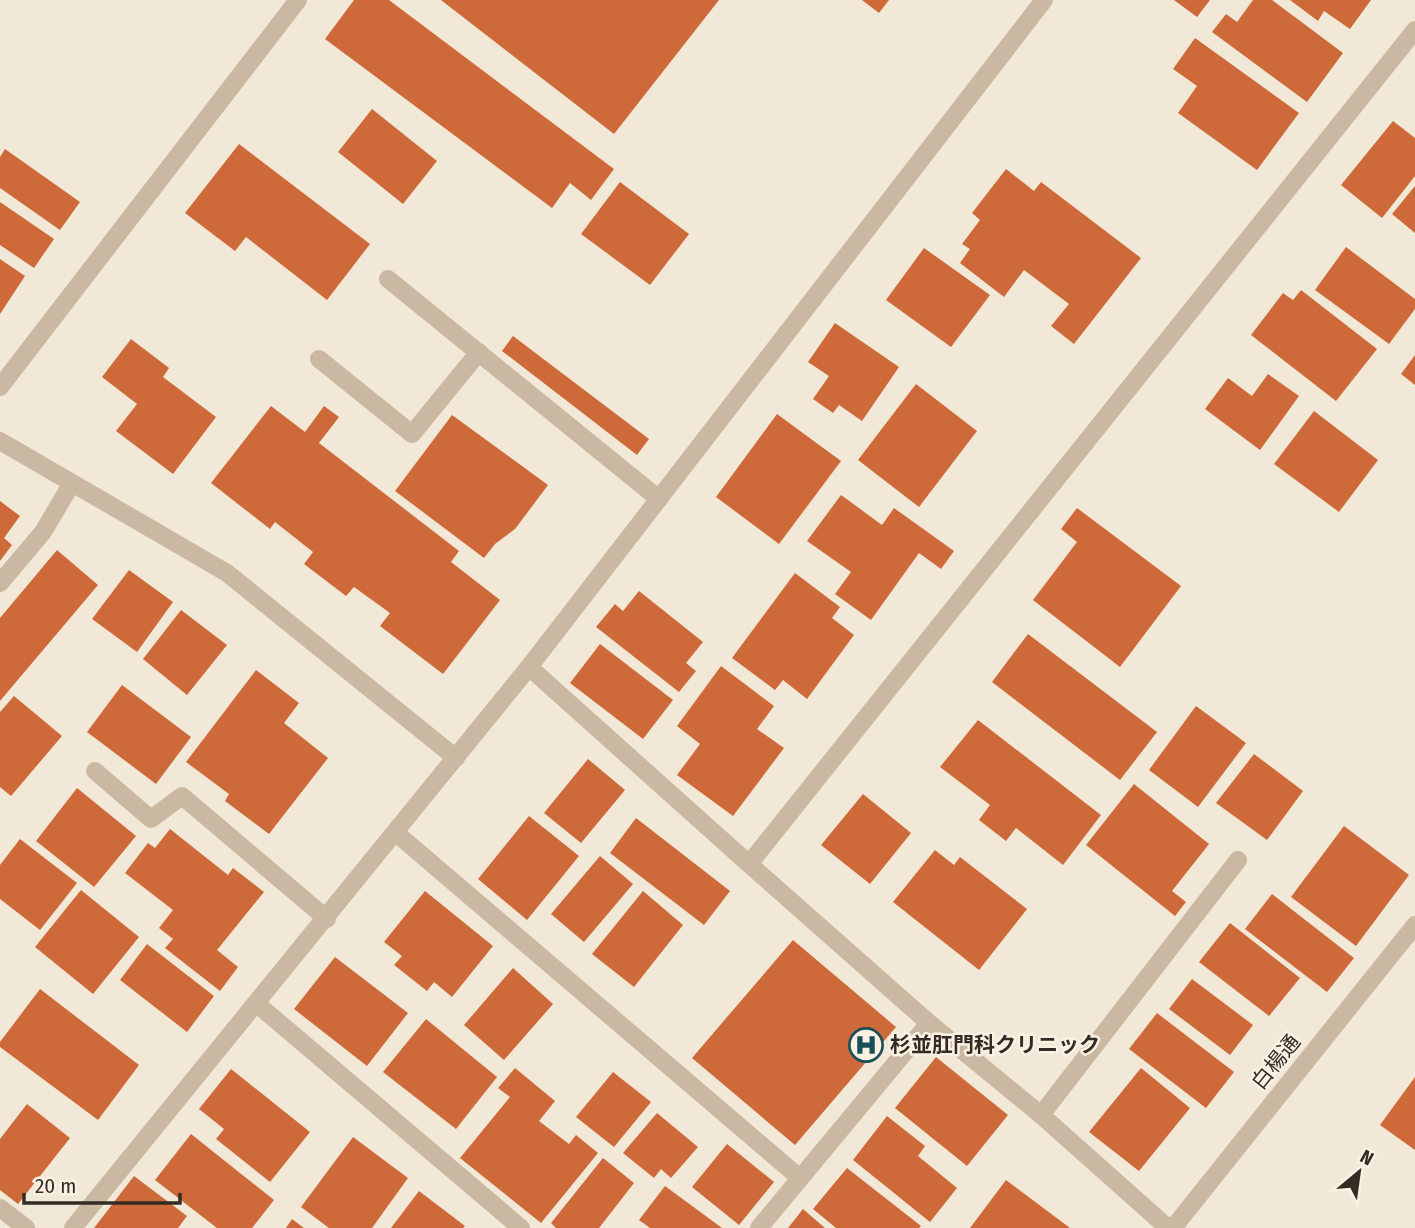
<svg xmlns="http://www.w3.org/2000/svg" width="1415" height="1228" viewBox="0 0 1415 1228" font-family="'Fira Sans Condensed','Noto Sans JP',sans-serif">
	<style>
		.building { fill: #ce6a39 }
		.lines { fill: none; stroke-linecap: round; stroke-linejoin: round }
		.service { stroke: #cbb8a2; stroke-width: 18 }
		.minor { stroke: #cbb8a2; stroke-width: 18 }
		.tertiary { stroke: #cbb8a2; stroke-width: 18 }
		.labels { text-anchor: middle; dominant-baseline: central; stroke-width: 5; stroke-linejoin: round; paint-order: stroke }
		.poi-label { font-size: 21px; font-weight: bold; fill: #352b25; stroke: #faf1e3; text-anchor: start }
		.street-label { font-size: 21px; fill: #352b25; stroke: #faf1e3 }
	</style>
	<rect width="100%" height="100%" fill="#f2e8d7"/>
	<path class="building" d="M354,0H389L614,169L591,200L570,183L552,208L325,39Z
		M441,0H719L614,134Z
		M862,0H889L879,13Z
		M1174,0H1210L1197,17Z
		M1253,0H1272L1343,53L1307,102L1212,32L1226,14L1237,22Z
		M1290,0H1371L1350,29L1324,11L1318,21Z
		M1195,38L1299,113L1257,170L1178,113L1197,86L1173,69Z
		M372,109L437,161L403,204L338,152Z
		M1393,121L1415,138V176L1382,218L1341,185Z
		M239,144L370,244L327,300L246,237L235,251L185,213Z
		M5,149L80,202L60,230L0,188V157Z
		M1006,169L1034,191L1041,182L1141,258L1074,344L1051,326L1069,304L1024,270L1004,297L960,263L970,249L962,244L980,220L972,213Z
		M620,182L689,234L650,285L581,234Z
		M1415,186V233L1392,214Z
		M0,202L54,239L34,268L0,245Z
		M1346,247L1415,299V309L1389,344L1315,290Z
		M924,248L990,295L951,347L886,300Z
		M0,259L25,276L0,314Z
		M1301,290L1377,349L1336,401L1251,335L1283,293L1293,300Z
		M835,323L899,367L862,421L839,405L833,413L813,399L829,376L808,362Z
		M513,336L649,439L637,455L502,351Z
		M131,339L169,368L163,377L216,417L173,474L116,431L137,404L102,377Z
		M1415,355V385L1401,374Z
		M1268,374L1299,396L1260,450L1205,409L1228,378L1252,396Z
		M916,384L977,431L919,507L858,460Z
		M271,406L305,432L324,406L339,417L319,443L459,551L451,562L500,600L443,674L380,626L390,613L354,587L346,596L304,564L313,552L275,522L270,529L211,483Z
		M1314,411L1378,460L1339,512L1274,464Z
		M777,414L841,461L779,544L716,497Z
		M452,415L548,485L515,529L495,544L484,558L395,491Z
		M841,495L882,525L894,508L954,551L941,569L919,553L871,620L835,594L851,572L807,541Z
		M0,501L20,516L4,538L12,545L0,561Z
		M1077,508L1181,586L1120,667L1033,600L1077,542L1061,529Z
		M57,550L98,585L0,701V618Z
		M129,570L173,602L137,652L92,619Z
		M795,573L840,607L832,618L854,635L807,699L783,680L775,690L732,658Z
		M639,591L703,642L686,663L696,671L679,692L596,627L615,604L623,611Z
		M181,610L227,645L187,695L143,659Z
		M1028,634L1157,732L1120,780L992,682Z
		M600,644L673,700L643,739L570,683Z
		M721,666L774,706L757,729L784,748L733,816L677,775L700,744L677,726Z
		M256,670L299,703L284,723L328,758L269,834L225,801L229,794L186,762Z
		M122,685L191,737L156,784L87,732Z
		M14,696L62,736L11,796L0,787V712Z
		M1196,706L1246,743L1198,807L1149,770Z
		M978,720L1101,815L1063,865L1016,828L1006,841L979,820L990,805L940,767Z
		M1254,754L1303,791L1267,840L1216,803Z
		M588,759L625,790L581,843L544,813Z
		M1134,784L1209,844L1172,891L1186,902L1175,916L1086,845Z
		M77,788L136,836L94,887L36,841Z
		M863,794L911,833L870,884L821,845Z
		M529,816L579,856L527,920L478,879Z
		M636,818L730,891L704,925L610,853Z
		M1344,826L1409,875L1356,946L1291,897Z
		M170,829L228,875L233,868L264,892L217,950L238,967L220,991L165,948L173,939L159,928L173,910L125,873L148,843L155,848Z
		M20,839L77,883L40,930L0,899V865Z
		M935,850L954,865L960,857L1027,909L979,970L893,902Z
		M600,856L633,884L584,942L551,914Z
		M81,890L139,937L93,994L35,947Z
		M425,891L493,946L452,997L434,982L427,991L394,965L402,956L384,942Z
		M643,891L683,925L634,987L592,954Z
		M1272,894L1354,958L1327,992L1245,929Z
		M1230,923L1300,978L1269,1016L1199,962Z
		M793,940L896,1027L795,1145L692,1058Z
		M147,944L214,996L187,1032L120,980Z
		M335,957L408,1013L367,1066L294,1009Z
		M513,968L553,1004L504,1060L464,1025Z
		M1192,979L1253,1025L1230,1055L1169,1009Z
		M40,989L139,1065L98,1120L0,1047V1042Z
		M1157,1013L1234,1072L1206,1108L1129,1049Z
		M426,1019L497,1077L456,1129L383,1072Z
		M936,1057L1008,1115L967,1166L895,1108Z
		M515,1068L555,1101L539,1121L569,1144L576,1135L598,1153L541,1223L460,1158L510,1097L498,1088Z
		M1141,1068L1190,1108L1139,1171L1089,1132Z
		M231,1069L310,1132L270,1182L216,1139L224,1129L199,1109Z
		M613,1072L651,1102L614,1147L576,1117Z
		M1415,1077V1150L1380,1125Z
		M27,1104L70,1138L18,1204L0,1190V1139Z
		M657,1113L698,1147L671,1178L661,1169L654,1178L623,1153Z
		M887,1116L925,1146L918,1156L957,1188L930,1222L853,1160Z
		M191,1134L274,1200L252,1228H217L155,1180Z
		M353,1137L408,1178L372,1228H329L301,1207Z
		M727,1144L774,1182L739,1225L692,1187Z
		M603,1158L634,1183L599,1228H556L551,1223Z
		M847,1168L921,1226L919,1228H836L813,1209Z
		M134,1176L187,1216L178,1228H94Z
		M1006,1180L1070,1228H970Z
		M665,1186L722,1228H650L639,1220Z
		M419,1191L465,1226L463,1228H391Z
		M803,1209L825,1228H788Z
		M292,1219L304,1228H286Z"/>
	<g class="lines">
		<path class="service" d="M388,279L659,499
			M319,359L412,434L479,352
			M0,583L43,532L72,483
			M95,771L151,819L182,796L327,919
			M396,833L800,1178
			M257,1004L521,1228
			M1041,1115L1238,860"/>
		<path class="minor" d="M0,441L227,573L456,758
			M529,667L749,864L929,1023L1041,1115L1168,1228
			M749,864L1415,30
			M0,1208L26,1228
			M73,1228L529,667L1044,0
			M759,1228L929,1023
			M1173,1228L1415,925"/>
		<path class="tertiary" d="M0,387L298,0"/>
	</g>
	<defs>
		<g id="hospital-ring" transform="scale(1.75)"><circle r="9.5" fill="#faf1e3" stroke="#184f59" stroke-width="1.5"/><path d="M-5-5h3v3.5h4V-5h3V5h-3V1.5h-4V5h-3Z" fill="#184f59"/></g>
	</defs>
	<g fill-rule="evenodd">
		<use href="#hospital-ring" x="866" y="1045"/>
	</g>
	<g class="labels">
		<g class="poi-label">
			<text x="890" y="1045">杉並肛門科クリニック</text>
		</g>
		<g class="street-label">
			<text transform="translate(1276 1062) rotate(-51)">白楊通</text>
		</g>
	</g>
	<g transform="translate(1359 1172) rotate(29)" stroke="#faf1e3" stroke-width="5" paint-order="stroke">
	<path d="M0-5L12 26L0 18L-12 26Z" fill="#352b25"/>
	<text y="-10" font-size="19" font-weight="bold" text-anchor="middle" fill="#352b25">N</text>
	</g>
	<path d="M24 1193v10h156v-10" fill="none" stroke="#352b25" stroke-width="3.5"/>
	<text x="35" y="1193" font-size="21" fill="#352b25" stroke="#faf1e3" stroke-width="5" paint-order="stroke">20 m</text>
</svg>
